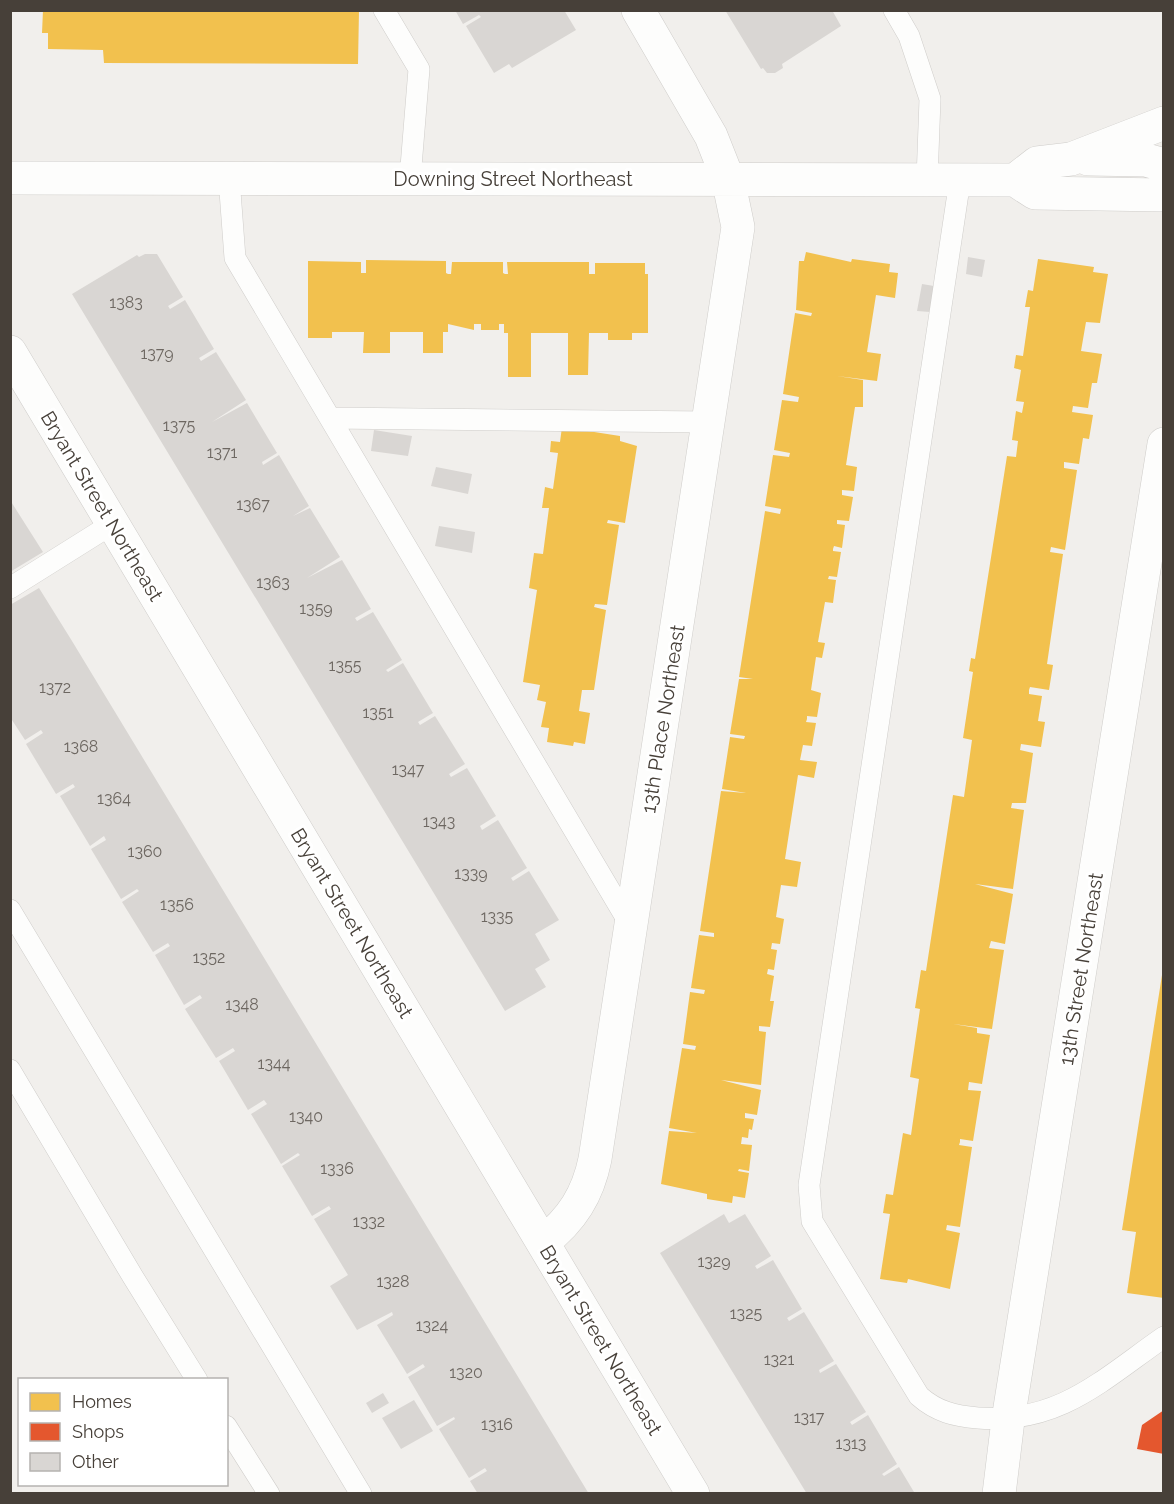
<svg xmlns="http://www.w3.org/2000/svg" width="1174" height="1504" viewBox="0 0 1174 1504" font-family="Raleway,sans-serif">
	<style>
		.homes { fill: #f2c14e }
		.shops { fill: #e4572e }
		.building { fill: #d9d6d3 }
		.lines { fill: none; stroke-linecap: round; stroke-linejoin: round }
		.service-casing { stroke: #cfcdca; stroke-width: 22 }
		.minor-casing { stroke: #cfcdca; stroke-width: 34 }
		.service { stroke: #fdfdfc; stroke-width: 21 }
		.minor { stroke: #fdfdfc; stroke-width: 33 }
		.labels { text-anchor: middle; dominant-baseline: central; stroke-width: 6; stroke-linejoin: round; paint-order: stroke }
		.number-label { font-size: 16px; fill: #6d6761 }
		.street-label { font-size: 20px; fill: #474039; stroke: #fff }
	</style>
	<rect width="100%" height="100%" fill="#f1efec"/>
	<path class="homes" d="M43,10H359L358,64L104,63L103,50L48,49V33H42Z
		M806,252L851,262L852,259L890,264L889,272L898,273L895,298L876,295L867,352L881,354L877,381L837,376L863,380V407H855L846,465L857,467L854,491L842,490V495L853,497L849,521L837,520V524L845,525L842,548L834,546L833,549V551L841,552L837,577L829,576L828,579L836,580L833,603L825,602L818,642L825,643L822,658L816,657L811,690L821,693L817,717L807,716V719L806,722L816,723L812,746L803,745L800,760L817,762L814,778L798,775L785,859L801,862L797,887L781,885L776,917L784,919L780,944L772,943L771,949L777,950L774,970L768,969L767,974L774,976L770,1001H774L770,1027L759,1026V1031L766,1032L761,1085L721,1080L761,1090L757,1115L745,1113V1118L754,1119L752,1130L749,1129L748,1138L742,1137L741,1144L752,1145L749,1171L739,1169L738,1171L749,1173L745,1198L733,1196L732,1203L707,1199V1194L661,1184L669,1131L697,1133L669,1128L682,1048L695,1050L696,1046L683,1044L690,992L704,994L705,990L691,988L699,935L714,937V933L700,931L721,791L746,793L722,789L730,737L744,739L745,736L730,734L739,679H753L739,677L765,511L780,514L781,509L765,506L773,455L789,457L790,453L774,450L782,400L798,402L799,397L783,394L795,313L811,316L812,313L796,310L799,261H804Z
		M1038,259L1094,267L1093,272L1108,274L1100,323L1086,322L1081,351L1102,354L1097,383H1092L1088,408L1073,406L1072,412L1093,415L1089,439L1083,438L1079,464L1064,462V468L1077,470L1065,550L1051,547L1050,552L1063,554L1047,664L1053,665L1049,690L1030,687L1029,690V694L1042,696L1038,721L1045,722L1041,747L1021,744L1020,750L1033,753L1030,775L1026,803H1012L1011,808L1024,810L1013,889L975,884L1013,894L1005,944L991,941L989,948L1004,950L992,1029L953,1024L977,1028V1033L990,1035L982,1084L969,1082L968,1090L981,1091L973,1141L960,1139V1142L959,1145L972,1147L960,1227L947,1225L946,1230L960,1233L950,1289L908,1279L907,1283L880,1279L890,1214L883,1213L886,1194L893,1195L903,1133L911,1135L919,1079L910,1077L920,1009L915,1008L921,970L926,971L953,795L964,797L972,740L963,738L973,672L969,671L971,658L975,659L1007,456L1016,457L1018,441L1012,440L1016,411L1022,413L1024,402L1016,401L1021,370L1014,368L1016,355L1023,356L1030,307H1025L1028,290L1033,291Z
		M366,260L446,261V273L448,274H451L452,262H503V273L505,274H508L507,262H589V274H595V263H645V274H648V333H632V340H608V333H589L588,375H568V333H531V377H508V333H504V324H499V330H481V324H474V330L448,324V332H443V353H423V332H390V353H363L364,332H332V338H308V261L361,262V273H366Z
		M562,427L620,436V441L637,446L625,523L608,520L607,523L619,525L607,605L595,604L594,607L606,610L594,690H582L579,711L590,713L585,744L574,742L573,746L547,742L549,728L541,727L546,702L537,700L540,685L523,682L537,590L529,588L534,553L543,554L549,508H542L545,487L553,489L558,453L550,452L551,441L560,442Z
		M1162,975H1164V1298L1127,1293L1136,1232L1122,1230Z"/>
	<path class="shops" d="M1164,1410V1454L1137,1449L1142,1425Z"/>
	<path class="building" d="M455,10H564L576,30L512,68L509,64L494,73L466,26L481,17L479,15L463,24Z
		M725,10H832L841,26L782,64L783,68L775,73H767L763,68L761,69Z
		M145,254H157L183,297L168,306L170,309L185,300L214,349L199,358L201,361L216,352L246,400L212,422L247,403L277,453L262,462L263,465L279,455L309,506L293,516L310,508L340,557L307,578L342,560L371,609L355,618L357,621L373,612L402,660L386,670L388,672L403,663L433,713L418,722L420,725L435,716L465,764L449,774L451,777L467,768L496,816L480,826L482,830L498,820L527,868L511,878L513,881L529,871L559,920L535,934L550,960L535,969L546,987L505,1011L72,294L137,255L139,257Z
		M968,257L985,260L982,277L966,274Z
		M922,284L934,286L930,312L917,311Z
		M374,430L412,436L408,456L371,451Z
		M436,467L472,474L468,494L431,486Z
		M10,500L43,552L10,572Z
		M439,526L475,532L472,553L435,546Z
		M39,588L72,641L589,1494H478L470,1481L487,1471L485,1468L469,1478L439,1429L455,1419L454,1417L437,1426L408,1377L425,1367L423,1364L407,1374L377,1325L393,1315L392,1312L357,1330L330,1286L348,1275L314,1219L331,1209L329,1206L312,1216L282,1166L300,1155L298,1153L281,1164L251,1114L267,1104L264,1100L248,1110L219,1061L235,1051L233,1048L216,1058L185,1009L202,998L200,995L184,1005L155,955L170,946L168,943L153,952L122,902L139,891L137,889L121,899L91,849L106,840L104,836L90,846L60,796L75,787L73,784L56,794L26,744L43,733L41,730L25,740L10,717V605Z
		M724,1214L729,1223L745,1214L771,1256L755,1266L757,1269L773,1260L802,1309L787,1318L789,1321L804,1312L834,1361L819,1370L820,1373L836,1364L866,1412L850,1422L852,1425L868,1415L897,1464L882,1474L884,1476L899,1467L914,1492L807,1494L660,1253Z
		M383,1393L389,1403L372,1413L366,1403Z
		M414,1400L433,1431L401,1449L382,1418Z"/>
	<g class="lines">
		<g class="service-casing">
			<path id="service" d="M384,10L419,69L410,179
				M894,10L909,36L930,99L927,180
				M229,178L235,258L631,926
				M960,180L809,1185L812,1221L919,1396C937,1412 955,1416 978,1418C1059,1424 1102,1380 1164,1337
				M330,418L708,422
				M10,588L112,524
				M10,910L361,1494
				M10,1070L133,1277L197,1380
				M226,1426L269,1494"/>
		</g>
		<g class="minor-casing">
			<path id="minor" d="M1088,159L1146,160L1164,165
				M10,178L1015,180L1035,193L1164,195
				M1015,180L1037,163L1071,159L1164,123
				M10,352L693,1494
				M543,1242C572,1220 588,1194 595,1159L738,227L728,179L711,136L638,10
				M999,1494L1008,1420L1164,444"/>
		</g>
		<use href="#service" class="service"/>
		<use href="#minor" class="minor"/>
	</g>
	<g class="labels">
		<g class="number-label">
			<text x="126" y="302">1383</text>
			<text x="157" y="353">1379</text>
			<text x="179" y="425">1375</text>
			<text x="222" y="452">1371</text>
			<text x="253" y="504">1367</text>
			<text x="273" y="582">1363</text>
			<text x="316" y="608">1359</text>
			<text x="345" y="665">1355</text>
			<text x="55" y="687">1372</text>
			<text x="378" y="712">1351</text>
			<text x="81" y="746">1368</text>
			<text x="408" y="769">1347</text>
			<text x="114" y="798">1364</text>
			<text x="439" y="821">1343</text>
			<text x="145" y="851">1360</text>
			<text x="471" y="873">1339</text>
			<text x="177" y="904">1356</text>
			<text x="497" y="916">1335</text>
			<text x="209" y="957">1352</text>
			<text x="242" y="1004">1348</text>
			<text x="274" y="1063">1344</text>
			<text x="306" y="1116">1340</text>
			<text x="337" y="1168">1336</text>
			<text x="369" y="1221">1332</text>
			<text x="714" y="1261">1329</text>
			<text x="393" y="1281">1328</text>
			<text x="746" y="1313">1325</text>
			<text x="432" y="1325">1324</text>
			<text x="779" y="1359">1321</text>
			<text x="466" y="1372">1320</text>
			<text x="809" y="1417">1317</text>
			<text x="497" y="1424">1316</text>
			<text x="851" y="1443">1313</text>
		</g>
		<g class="street-label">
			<text x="513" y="179">Downing Street Northeast</text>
			<text transform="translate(102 506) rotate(59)">Bryant Street Northeast</text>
			<text transform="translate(663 719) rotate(-81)">13th Place Northeast</text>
			<text transform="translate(352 923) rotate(59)">Bryant Street Northeast</text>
			<text transform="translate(1081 969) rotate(-81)">13th Street Northeast</text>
			<text transform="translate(601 1340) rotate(59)">Bryant Street Northeast</text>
		</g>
	</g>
	<rect width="1174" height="1504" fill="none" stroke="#474039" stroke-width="24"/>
	<rect x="18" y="1378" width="210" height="108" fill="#ffffff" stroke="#b5b3b0" stroke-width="1.5"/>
	<rect x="30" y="1393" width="30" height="18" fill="#f2c14e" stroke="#b5b3b0" stroke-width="1.5"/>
	<text x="72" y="1408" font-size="18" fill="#474039">Homes</text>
	<rect x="30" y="1423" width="30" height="18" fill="#e4572e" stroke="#b5b3b0" stroke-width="1.5"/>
	<text x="72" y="1438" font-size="18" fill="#474039">Shops</text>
	<rect x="30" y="1453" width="30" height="18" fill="#d9d6d3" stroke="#b5b3b0" stroke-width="1.5"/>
	<text x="72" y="1468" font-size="18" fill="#474039">Other</text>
</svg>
